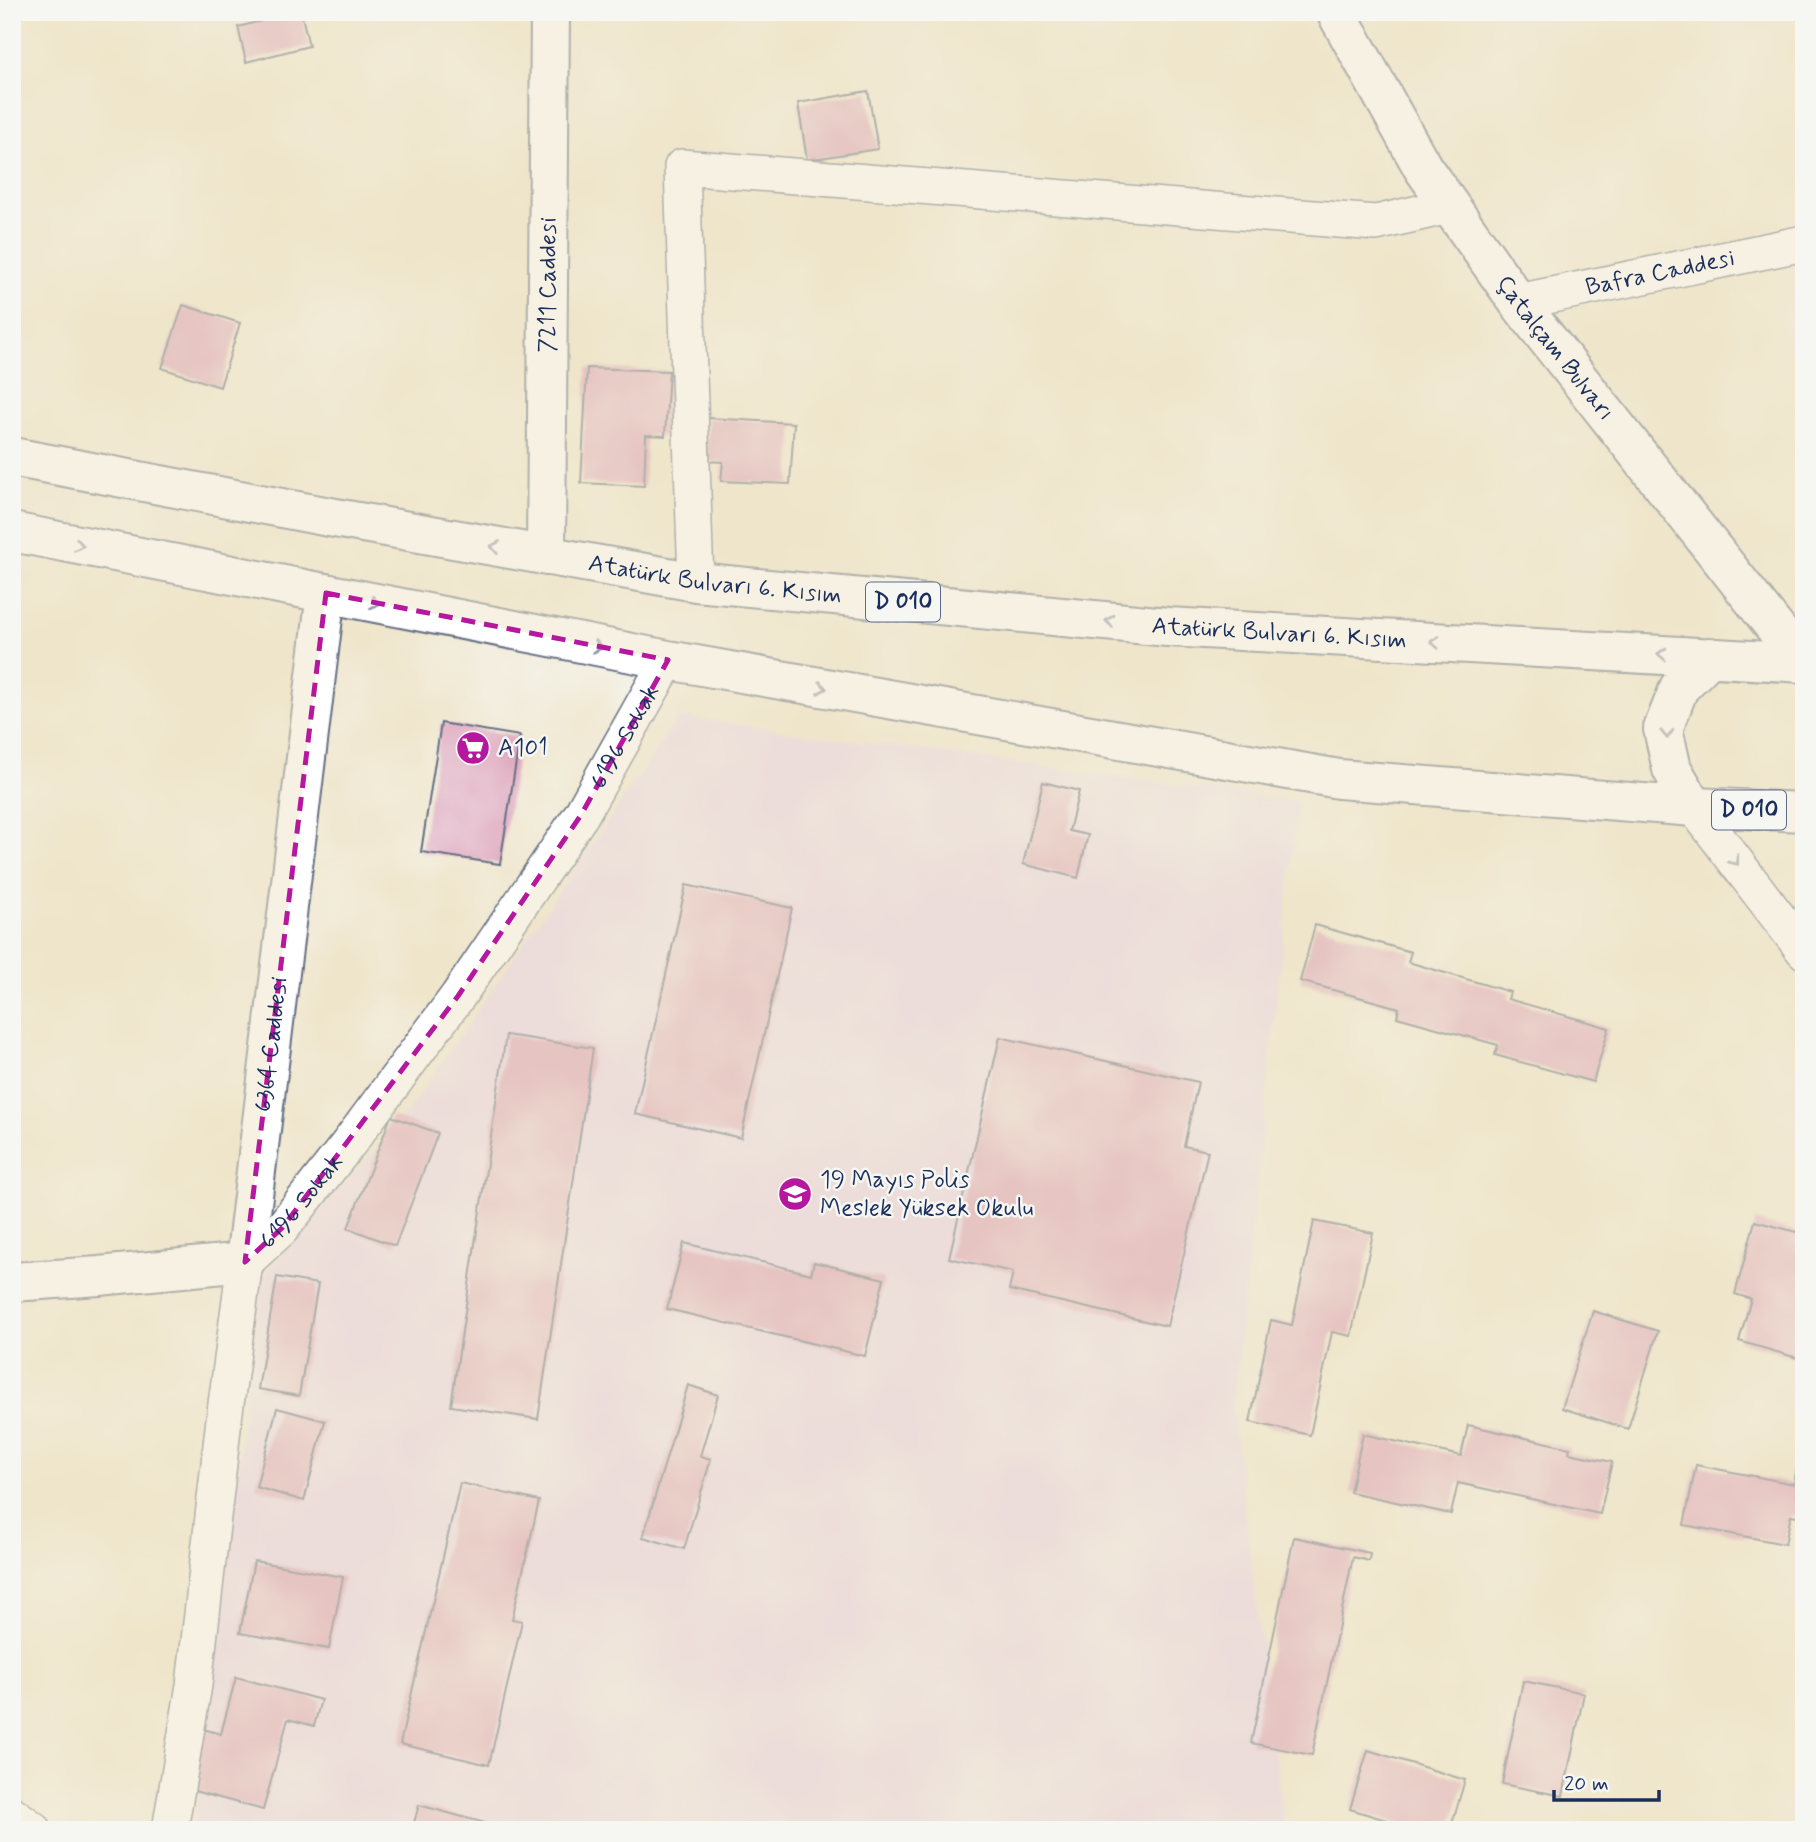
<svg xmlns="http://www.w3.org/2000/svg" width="1816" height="1842" viewBox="0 0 1816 1842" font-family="Mynerve,sans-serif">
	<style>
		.built { fill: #e9d1ed }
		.building { fill: #dc9cb7 }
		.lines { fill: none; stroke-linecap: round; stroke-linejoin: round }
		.minor-casing { stroke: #656f84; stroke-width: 38 }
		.tertiary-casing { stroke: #656f84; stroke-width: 42 }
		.trunk-casing { stroke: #656f84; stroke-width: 42 }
		.minor { stroke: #fff; stroke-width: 35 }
		.tertiary { stroke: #fff; stroke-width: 38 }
		.trunk { stroke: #fff; stroke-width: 38 }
		.oneway { stroke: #8d97ae }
		.marked { fill: none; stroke: #b5179e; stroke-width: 5; stroke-dasharray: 14 9; stroke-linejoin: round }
		.labels { text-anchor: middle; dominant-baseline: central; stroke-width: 5; stroke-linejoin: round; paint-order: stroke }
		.shield { fill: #f6f6f2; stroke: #5d6b8a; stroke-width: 2 }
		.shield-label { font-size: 23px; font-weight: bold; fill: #1b2f5e }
		.street-label { font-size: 24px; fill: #1b2f5e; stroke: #f6f6f2 }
		.poi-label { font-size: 24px; fill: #1b2f5e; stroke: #f6f6f2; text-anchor: start }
	</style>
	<rect width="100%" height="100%" fill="#f6f6f2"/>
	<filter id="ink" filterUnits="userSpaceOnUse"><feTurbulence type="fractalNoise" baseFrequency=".0143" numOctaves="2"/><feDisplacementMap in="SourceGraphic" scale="14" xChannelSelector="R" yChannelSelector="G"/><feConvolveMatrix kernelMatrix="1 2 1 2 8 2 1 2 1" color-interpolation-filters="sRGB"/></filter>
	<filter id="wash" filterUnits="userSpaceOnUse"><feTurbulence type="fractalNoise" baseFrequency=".00686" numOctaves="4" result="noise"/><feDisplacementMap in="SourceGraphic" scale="28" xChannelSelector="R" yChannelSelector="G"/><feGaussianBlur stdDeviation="1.57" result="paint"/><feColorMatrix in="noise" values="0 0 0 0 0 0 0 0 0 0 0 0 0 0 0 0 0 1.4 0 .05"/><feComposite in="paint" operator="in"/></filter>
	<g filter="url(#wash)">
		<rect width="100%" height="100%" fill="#efe5ca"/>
		<path class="built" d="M679,717L1298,802L1232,1407L1284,1830H192L221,1610L260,1279L409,1110Z"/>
		<g id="blocks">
			<path class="building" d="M296,12H301L309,46L246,62L238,27Z
				M868,91L878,149L807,160L798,103Z
				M183,305L240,323L220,387L162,368Z
				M587,368L669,371L665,436L646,435L644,486L581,483Z
				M708,418L794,423L790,484L721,481L723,462L706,461Z
				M441,723L520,736L500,864L421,852Z
				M1043,782L1079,791L1069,831L1088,835L1078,878L1023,864Z
				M686,885L792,908L741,1138L635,1114Z
				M1315,925L1411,952L1408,962L1510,992L1508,999L1609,1028L1593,1082L1495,1055L1498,1045L1397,1017L1399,1008L1300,981Z
				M506,1035L593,1048L538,1419L451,1406Z
				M1000,1037L1198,1082L1184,1146L1208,1151L1167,1326L1009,1290L1013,1272L949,1258Z
				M391,1116L438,1133L395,1246L348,1228Z
				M1314,1221L1373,1233L1351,1336L1332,1332L1310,1435L1250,1422L1271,1320L1292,1325Z
				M1755,1221L1804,1234V1360L1739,1341L1751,1299L1735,1294Z
				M684,1243L811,1274L814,1262L884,1279L865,1356L667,1309Z
				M277,1277L318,1284L299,1396L258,1389Z
				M1593,1311L1658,1331L1628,1429L1562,1408Z
				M688,1385L718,1395L700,1456L711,1459L684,1549L643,1537Z
				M277,1408L325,1421L304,1501L256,1487Z
				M1468,1425L1570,1448L1569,1453L1612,1462L1600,1514L1458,1483L1451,1514L1350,1492L1363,1434L1461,1456Z
				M1799,1455L1804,1456V1517L1791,1515L1785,1544L1684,1525L1696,1465L1794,1484Z
				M460,1483L539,1501L512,1619L522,1621L489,1765L400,1744Z
				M1294,1537L1370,1553L1369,1561L1353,1557L1312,1755L1251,1743Z
				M254,1561L343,1577L329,1649L240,1633Z
				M236,1677L321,1700L314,1726L288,1719L263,1810L187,1789L203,1729L221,1734Z
				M1523,1681L1584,1693L1563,1796L1502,1784Z
				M1368,1750L1465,1780L1450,1830H1419L1350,1809Z
				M419,1805L507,1829V1830H412Z"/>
		</g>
	</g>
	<g filter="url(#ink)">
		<use href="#blocks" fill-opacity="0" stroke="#656f84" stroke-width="2"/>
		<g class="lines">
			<g class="minor-casing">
				<g id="minor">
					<path id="s1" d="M1518,302L1804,243"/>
					<path d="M696,582L682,167L1376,223L1449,206"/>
					<path d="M1694,807L1804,951"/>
					<path d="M12,1814L34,1830"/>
					<path id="s2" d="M170,1830L194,1685L224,1419L245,1262L282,1228L349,1143L458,996L581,815L668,660"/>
				</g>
			</g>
			<g class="tertiary-casing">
				<g id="tertiary">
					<path id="s3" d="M1336,12L1423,168L1518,302L1803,663"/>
					<path id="s4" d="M546,556L550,12"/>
					<path id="s5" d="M12,1282L99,1276L245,1262L326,593"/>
				</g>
			</g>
			<g class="trunk-casing">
				<g id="trunk">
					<path id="s6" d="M12,457L324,516L696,582L1168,627L1804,663"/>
					<path d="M12,532L668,660L1339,779L1694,807L1804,812"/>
					<path d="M1694,807L1672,769L1663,729L1679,688L1710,657"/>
				</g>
			</g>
			<use href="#minor" class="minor"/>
			<use href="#tertiary" class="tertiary"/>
			<use href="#trunk" class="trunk"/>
		</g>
		<defs><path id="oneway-chevron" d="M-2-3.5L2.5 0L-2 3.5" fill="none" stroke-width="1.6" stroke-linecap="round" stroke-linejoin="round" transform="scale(1.75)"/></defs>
		<g class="oneway">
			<use href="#oneway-chevron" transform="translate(79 545) rotate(11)"/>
			<use href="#oneway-chevron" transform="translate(495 547) rotate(-170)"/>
			<use href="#oneway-chevron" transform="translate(375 603) rotate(11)"/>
			<use href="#oneway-chevron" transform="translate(1110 621) rotate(-175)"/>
			<use href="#oneway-chevron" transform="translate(1435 642) rotate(-177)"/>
			<use href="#oneway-chevron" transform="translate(598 647) rotate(11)"/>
			<use href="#oneway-chevron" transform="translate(1662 654) rotate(-177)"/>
			<use href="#oneway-chevron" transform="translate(822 688) rotate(10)"/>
			<use href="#oneway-chevron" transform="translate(1667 734) rotate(88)"/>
			<use href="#oneway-chevron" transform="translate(1735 861) rotate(52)"/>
		</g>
	</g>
	<path d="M0 0H1816V1842H0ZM326,593L668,660L581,815L458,996L282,1228L245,1262Z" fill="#efe5ca" fill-opacity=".55" fill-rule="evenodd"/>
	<path class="marked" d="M326,593L668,660L581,815L458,996L282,1228L245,1262Z"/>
	<defs>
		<g id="supermarket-disc" transform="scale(1.75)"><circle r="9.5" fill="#b5179e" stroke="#f6f6f2"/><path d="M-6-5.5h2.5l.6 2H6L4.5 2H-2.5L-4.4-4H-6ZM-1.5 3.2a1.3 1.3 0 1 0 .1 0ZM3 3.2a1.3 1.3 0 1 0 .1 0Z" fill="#fff"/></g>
		<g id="school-disc" transform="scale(1.75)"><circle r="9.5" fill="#b5179e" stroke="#f6f6f2"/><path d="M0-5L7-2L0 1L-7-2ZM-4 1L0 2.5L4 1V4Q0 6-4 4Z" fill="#fff"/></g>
	</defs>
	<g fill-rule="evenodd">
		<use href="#supermarket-disc" x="473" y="748"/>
		<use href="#school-disc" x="795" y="1194"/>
	</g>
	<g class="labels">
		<g class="shield">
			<rect x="866" y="582.5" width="74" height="39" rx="5"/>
			<rect x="1712" y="790.5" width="74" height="39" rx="5"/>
		</g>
		<g class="shield-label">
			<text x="903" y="602">D 010</text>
			<text x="1749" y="810">D 010</text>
		</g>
		<g class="street-label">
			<text stroke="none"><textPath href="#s1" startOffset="145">Bafra Caddesi</textPath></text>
			<text stroke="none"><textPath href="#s4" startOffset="271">7211 Caddesi</textPath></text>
			<text stroke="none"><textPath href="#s3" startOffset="402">Çatalçam Bulvarı</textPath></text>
			<text stroke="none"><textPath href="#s6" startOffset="714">Atatürk Bulvarı 6. Kısım</textPath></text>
			<text stroke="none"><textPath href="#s6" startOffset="1281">Atatürk Bulvarı 6. Kısım</textPath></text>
			<text stroke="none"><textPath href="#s2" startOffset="1223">6196 Sokak</textPath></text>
			<text stroke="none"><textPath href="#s5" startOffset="453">6364 Caddesi</textPath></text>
			<text stroke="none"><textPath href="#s2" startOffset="656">6196 Sokak</textPath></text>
		</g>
		<g class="poi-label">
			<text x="498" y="748">A101</text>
			<text x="820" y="1180">19 Mayıs Polis<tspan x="820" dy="28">Meslek Yüksek Okulu</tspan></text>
		</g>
	</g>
	<rect width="1816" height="1842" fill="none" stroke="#f6f6f2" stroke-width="42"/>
	<path d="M1554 1790v10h105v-10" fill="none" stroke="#1b2f5e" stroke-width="3.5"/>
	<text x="1564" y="1790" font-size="21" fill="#1b2f5e" stroke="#f6f6f2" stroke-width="5" paint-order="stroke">20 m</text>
</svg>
